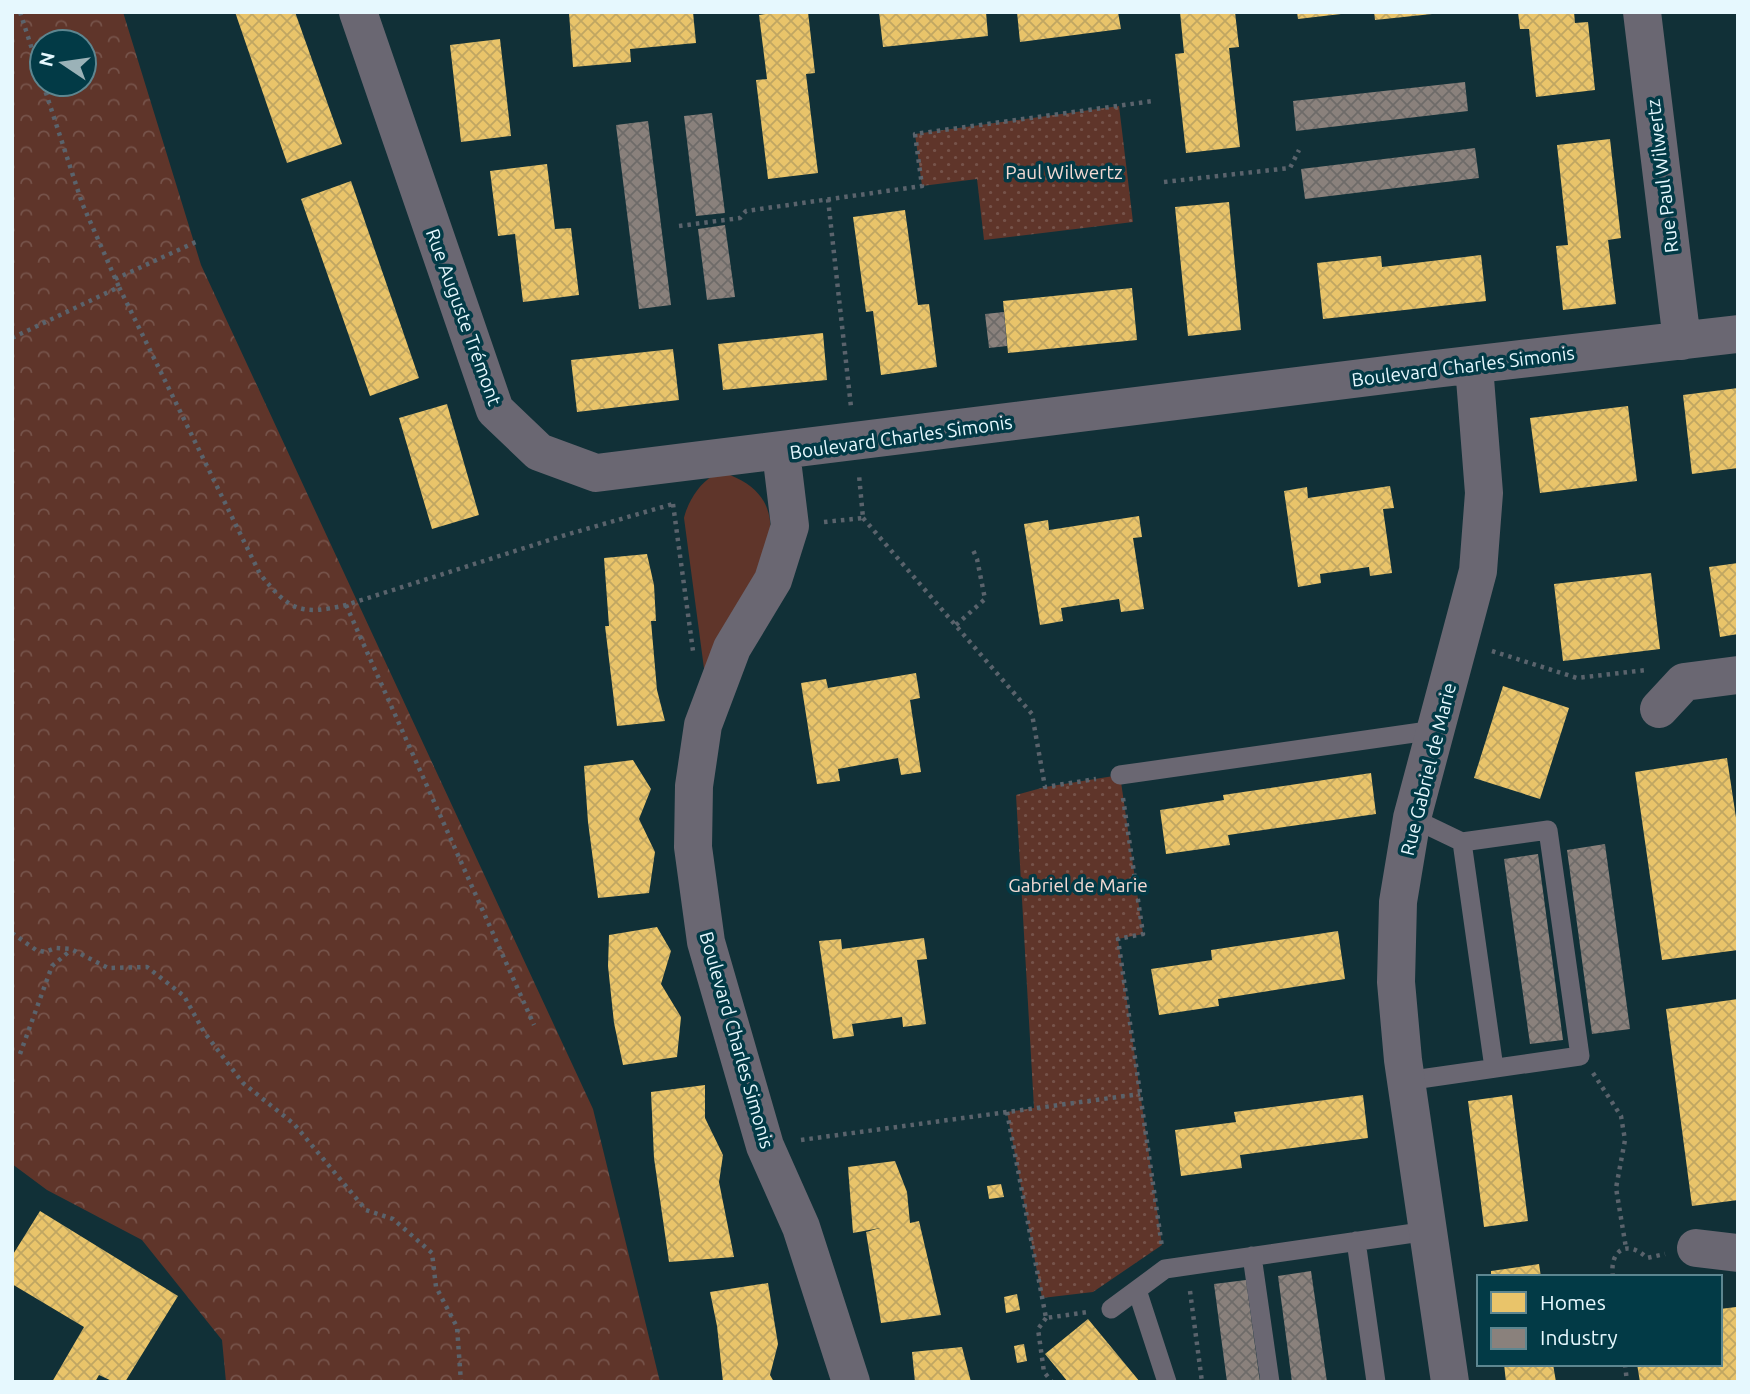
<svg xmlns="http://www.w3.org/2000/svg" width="1750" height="1394" viewBox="0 0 1750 1394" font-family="Ubuntu,sans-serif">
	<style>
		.green { fill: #5f352a }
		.forest { fill: url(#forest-crowns); fill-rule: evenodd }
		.park { fill: url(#park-dots) }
		.homes { fill: url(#homes-cross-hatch) }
		.industry { fill: url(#industry-cross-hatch) }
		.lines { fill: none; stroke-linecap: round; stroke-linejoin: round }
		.path { stroke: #5a636c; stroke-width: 4.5; stroke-dasharray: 3.5 5; stroke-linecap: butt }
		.service { stroke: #6a6772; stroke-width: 19 }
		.minor { stroke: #6a6772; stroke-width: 38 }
		.labels { text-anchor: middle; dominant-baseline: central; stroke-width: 7; stroke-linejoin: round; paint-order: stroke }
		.park-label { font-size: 19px; fill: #f4dbd4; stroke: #023a46 }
		.street-label { font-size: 19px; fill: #e6f8fe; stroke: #023a46 }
	</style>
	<defs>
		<pattern id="forest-crowns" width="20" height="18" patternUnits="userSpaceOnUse" patternTransform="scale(1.75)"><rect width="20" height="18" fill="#5f352a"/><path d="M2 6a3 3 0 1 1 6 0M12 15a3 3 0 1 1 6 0" fill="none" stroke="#76534a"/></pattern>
		<pattern id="park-dots" width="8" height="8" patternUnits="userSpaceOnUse" patternTransform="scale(1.75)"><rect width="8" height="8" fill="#5f352a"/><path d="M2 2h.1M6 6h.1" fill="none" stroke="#76534a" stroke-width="1.8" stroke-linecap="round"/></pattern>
		<pattern id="homes-cross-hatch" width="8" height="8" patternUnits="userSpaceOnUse" patternTransform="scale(1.75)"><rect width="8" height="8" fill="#e9c46a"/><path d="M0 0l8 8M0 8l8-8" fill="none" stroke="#c0a662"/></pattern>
		<pattern id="industry-cross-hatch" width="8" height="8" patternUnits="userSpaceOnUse" patternTransform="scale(1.75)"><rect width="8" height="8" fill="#8a817c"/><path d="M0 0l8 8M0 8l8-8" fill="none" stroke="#6e6b69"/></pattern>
	</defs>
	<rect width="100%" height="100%" fill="#113037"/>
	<path class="green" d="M730,475C769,491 776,517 767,556L705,676L684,518C687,504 699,483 713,476C717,474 726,475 730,475Z"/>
	<path class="forest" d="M12,12H123L201,265L593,1109L660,1382H226L222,1340L142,1240L47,1190L12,1164ZM42,42H84V84H42Z"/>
	<path class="park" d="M1119,106L1133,222L984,240L977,179L922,186L915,134Z
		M1120,775L1143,934L1118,939L1162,1245L1093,1292L1042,1298L1007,1112L1034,1108L1016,795L1045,787Z"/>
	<path class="homes" d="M235,12H295L342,144L287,163Z
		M693,12L696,43L630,49L631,62L573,67L569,13Z
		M781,12H808L815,73L806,74L818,173L768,179L756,80L767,79L759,15Z
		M879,12H986L988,36L883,47Z
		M1017,12H1118L1121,29L1020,42Z
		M1180,12H1235L1239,47L1229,48L1240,147L1186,153L1175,54L1184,53Z
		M1297,12H1341V14L1298,19Z
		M1374,12H1432V14L1375,20Z
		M1518,12H1574L1575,23L1588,22L1595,90L1536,97L1529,29H1520Z
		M500,39L511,136L461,142L450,45Z
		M1610,139L1621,238L1608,240L1616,304L1563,310L1556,246L1568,245L1557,145Z
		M547,164L555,229L571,228L579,295L523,302L515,234L498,236L490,171Z
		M351,181L419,378L370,396L301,199Z
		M1229,202L1241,330L1188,336L1175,207Z
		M905,210L918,305L929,304L937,367L881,375L873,311L866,312L853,217Z
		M1481,255L1486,301L1323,319L1317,263L1381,256L1382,267Z
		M1132,288L1137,340L1008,353L1003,301Z
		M823,333L827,380L723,390L718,344Z
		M673,349L679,400L577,412L571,360Z
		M1738,388V468L1692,474L1683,395Z
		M447,404L479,515L432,529L399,418Z
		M1628,406L1637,481L1540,493L1530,418Z
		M1390,486L1394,508L1383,509L1392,573L1370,576L1369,567L1320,574L1321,583L1298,587L1284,491L1307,487L1308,498Z
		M1139,516L1142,537L1133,538L1144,609L1121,612L1119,599L1061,608L1063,621L1040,625L1024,524L1048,520L1049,530Z
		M647,554L654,585L656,621H651L657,690L665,721L617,726L605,626H609L604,558Z
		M1738,563V634L1720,637L1709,567Z
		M1651,573L1660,649L1563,661L1554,584Z
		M916,673L920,698L910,700L921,772L901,775L898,758L838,769L840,781L817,784L801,683L826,679L828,688Z
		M1503,686L1569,708L1540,799L1474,778Z
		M1727,758L1738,831V950L1662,960L1635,772Z
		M633,760L651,789L639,819L655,852L649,893L598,898L588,822L584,766Z
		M1371,773L1376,814L1228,835L1230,845L1166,854L1160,810L1224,800L1223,795Z
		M657,927L671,951L661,984L681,1017L677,1057L623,1065L614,1023L608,966L609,935Z
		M1338,931L1345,979L1218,999L1219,1006L1159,1015L1151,969L1212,960L1211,950Z
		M924,938L927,959L917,960L926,1024L903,1027L902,1017L852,1024L854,1036L833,1039L819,941L841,939L842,949Z
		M1738,999V1200L1692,1206L1666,1009Z
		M705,1085V1118L723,1155L719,1182L734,1257L669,1262L654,1158L651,1092Z
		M1363,1095L1368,1138L1240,1155L1242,1168L1181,1176L1175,1130L1236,1122L1234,1112Z
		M1512,1095L1528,1221L1484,1227L1468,1101Z
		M895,1161L907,1192L910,1223L919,1221L941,1315L881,1323L866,1232L880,1228L853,1233L848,1167Z
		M1001,1184L1004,1197L989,1199L987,1186Z
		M40,1211L178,1296L125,1382H114L99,1375L95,1382H52L84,1327L12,1284V1256Z
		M1539,1264L1541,1277H1491V1271Z
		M768,1283L778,1344L770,1375L774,1382H723L717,1326L710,1292Z
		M1017,1294L1020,1310L1006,1313L1004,1297Z
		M1736,1307L1738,1322V1382H1640L1637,1364H1720V1309Z
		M1088,1319L1140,1382H1068L1045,1354Z
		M1024,1344L1027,1361L1017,1363L1014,1346Z
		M962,1347L971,1382H915L912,1352Z
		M1504,1364H1553L1556,1382H1506Z"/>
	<path class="industry" d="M1465,82L1468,111L1296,131L1293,101Z
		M712,113L725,213L696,216L684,116Z
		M648,121L671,305L639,309L616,125Z
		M1475,148L1479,178L1305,199L1301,169Z
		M725,225L735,297L707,300L698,229Z
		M1004,312L1007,346L989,348L985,314Z
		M1605,844L1630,1029L1592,1034L1567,850Z
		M1538,854L1563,1040L1530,1044L1504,859Z
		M1311,1271L1327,1382H1292L1278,1276Z
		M1246,1280L1260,1382H1227L1214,1284Z"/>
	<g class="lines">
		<path class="path" d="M20,12L42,80
			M43,84L82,203L119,287
			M1164,182L1290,168L1299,150
			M828,199L851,407
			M679,226L740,218L746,211L922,186L915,134L1153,101
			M115,279L198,241
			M12,338L119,287L260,574C289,610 300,616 346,605L562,536L673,504
			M673,504L693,651
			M863,518L1032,714L1045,787L1096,779
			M824,522L863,518L859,475
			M346,605L534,1025
			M956,625L985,599L977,559L973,550
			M1492,651L1577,678L1646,670
			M1123,798L1143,934L1118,939L1162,1247
			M12,933L36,950L45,952L56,948L71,949L108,968L147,967L184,996L204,1032L243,1083L294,1124L366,1210L393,1219L432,1253L436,1287L457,1327L461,1382
			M20,1054L52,966L71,950
			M1593,1073L1621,1116L1625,1140L1616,1188L1626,1248
			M1007,1112L1046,1318L1088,1312
			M801,1140L1140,1094
			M1613,1277C1609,1250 1627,1239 1647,1258L1665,1254
			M1190,1291L1202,1382
			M1046,1318L1038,1329L1044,1372L1052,1382
			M1625,1364L1627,1382"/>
		<path class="service" d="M1120,775L1435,730
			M1462,842L1494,1068
			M1406,1081L1580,1056L1548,830L1462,842L1412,818
			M1356,1241L1376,1382
			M1252,1256L1270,1382
			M1137,1290L1167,1382
			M1111,1309L1165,1269L1428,1231"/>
		<path class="minor" d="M358,12L495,410L539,452L596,473L1426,370L1738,334
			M1642,12L1682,341
			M781,452L790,526L773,580L732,648L703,725L694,786L693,847L706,942L765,1146L801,1227L851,1382
			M1659,709L1684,682L1738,675
			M1696,1248L1738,1253
			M1450,1382L1403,1060L1396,982L1398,902L1412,818L1478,571L1484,493L1474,366"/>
	</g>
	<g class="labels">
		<g class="park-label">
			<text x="1064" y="172">Paul Wilwertz</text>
			<text x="1078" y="885">Gabriel de Marie</text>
		</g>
		<g class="street-label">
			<text transform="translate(1662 176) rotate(-97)">Rue Paul Wilwertz</text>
			<text transform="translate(464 317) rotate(70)">Rue Auguste Trémont</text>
			<text transform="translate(1463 366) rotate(-7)">Boulevard Charles Simonis</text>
			<text transform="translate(901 437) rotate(-8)">Boulevard Charles Simonis</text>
			<text transform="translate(1428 769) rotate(-76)">Rue Gabriel de Marie</text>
			<text transform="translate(737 1040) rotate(74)">Boulevard Charles Simonis</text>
		</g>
	</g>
	<rect width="1750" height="1394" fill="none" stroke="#e6f8fe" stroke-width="28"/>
	<rect x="1477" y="1275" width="245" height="91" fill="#023a46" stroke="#5d8690" stroke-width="2"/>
	<rect x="1491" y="1292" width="35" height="21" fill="#e9c46a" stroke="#5d8690" stroke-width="2"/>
	<text x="1540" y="1310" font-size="21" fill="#e6f8fe">Homes</text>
	<rect x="1491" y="1328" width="35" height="21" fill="#8a817c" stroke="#5d8690" stroke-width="2"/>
	<text x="1540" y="1345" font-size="21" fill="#e6f8fe">Industry</text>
	<g transform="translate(63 63) rotate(283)"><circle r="33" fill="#023a46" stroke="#5d8690" stroke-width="2"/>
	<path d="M0-5L12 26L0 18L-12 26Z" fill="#9bb2b8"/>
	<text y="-10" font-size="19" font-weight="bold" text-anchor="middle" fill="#e6f8fe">N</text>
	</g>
</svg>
